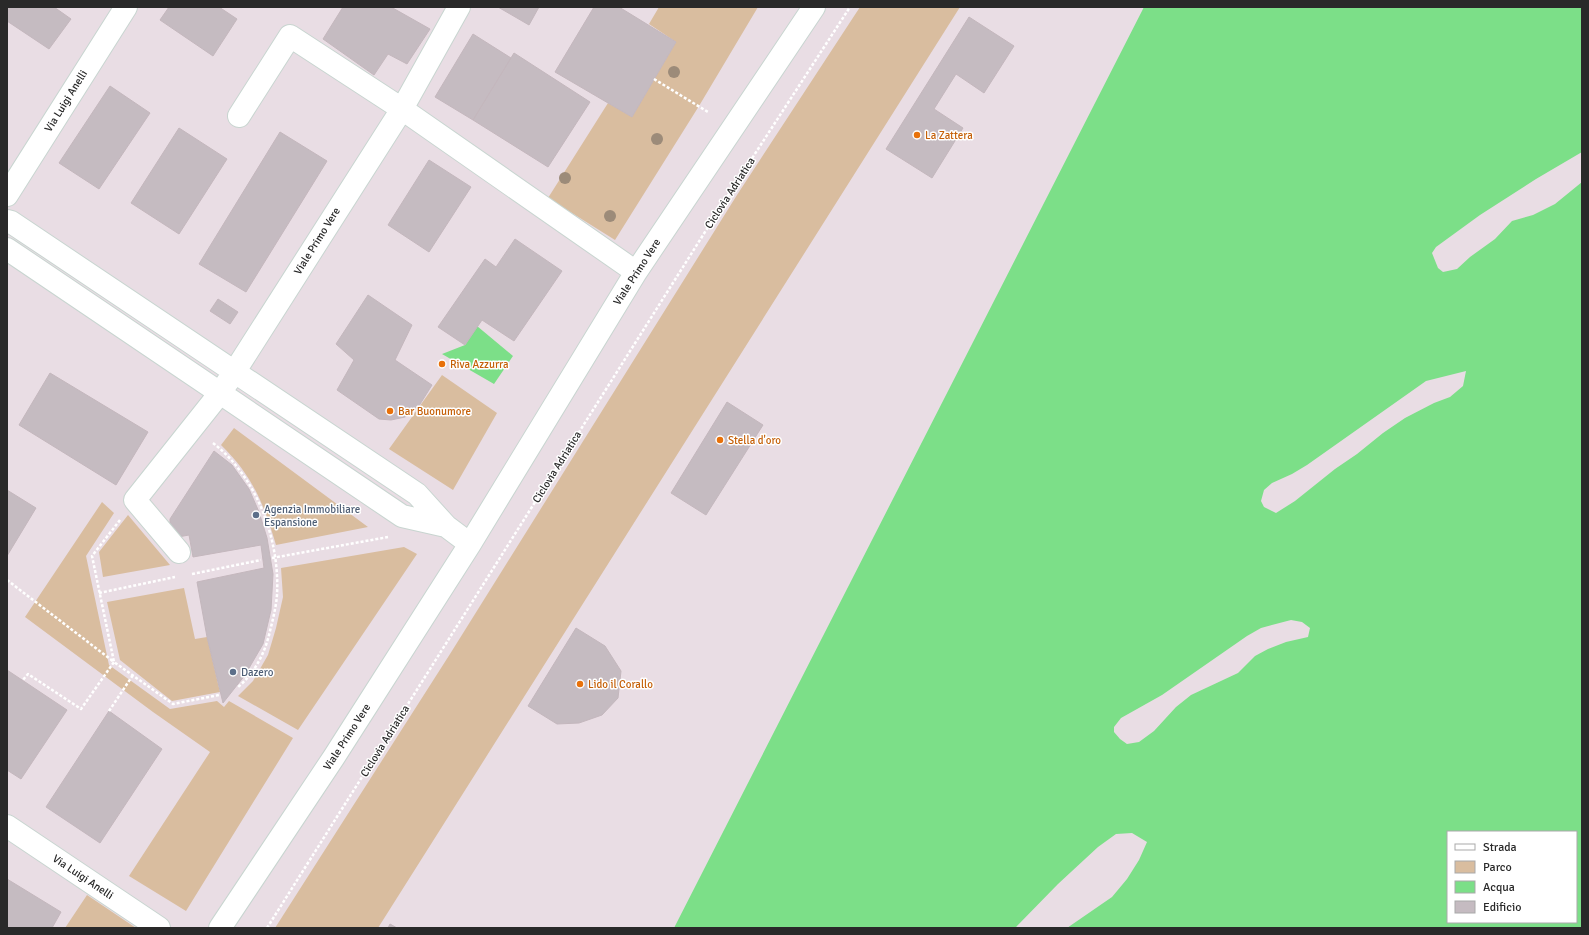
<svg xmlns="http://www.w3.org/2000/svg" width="1589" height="935" viewBox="0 0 1589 935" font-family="Signika,sans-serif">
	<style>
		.green { fill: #d9bd9f }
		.water { fill: #7cdf88; fill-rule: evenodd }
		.pier { fill: #e9dde4 }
		.building { fill: #c5bbc1; stroke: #c4b7bd }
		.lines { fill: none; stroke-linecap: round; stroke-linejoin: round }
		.minor-casing { stroke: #c8d5d0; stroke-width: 24 }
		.path { stroke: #fff; stroke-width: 2.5; stroke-dasharray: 3 2; stroke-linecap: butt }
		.minor { stroke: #fff; stroke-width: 22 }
		.tree { fill: #9c8b79 }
		.food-dot { fill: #e8710a; stroke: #fff; stroke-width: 1.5 }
		.service-dot { fill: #5c6f8a; stroke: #fff; stroke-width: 1.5 }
		.labels { text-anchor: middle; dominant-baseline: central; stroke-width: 3; stroke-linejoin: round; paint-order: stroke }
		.street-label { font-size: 11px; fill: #292929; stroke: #fff }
		.food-label { font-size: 11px; fill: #c56008; stroke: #fff; text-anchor: start }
		.service-label { font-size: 11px; fill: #4e5e75; stroke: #fff; text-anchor: start }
	</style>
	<rect width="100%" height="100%" fill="#e9dde4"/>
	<path class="green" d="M659,7H758L699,106L615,240L548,198L608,103L632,117L676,42L649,24Z
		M860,7H960L378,928H275L450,654L737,195Z
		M442,375L497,413L453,490L389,449Z
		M234,428L368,527L276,545C264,504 252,475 221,445Z
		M102,502L114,513L86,556L109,665L170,709L217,701L224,707L229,701L293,738L186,911L129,876L210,752L153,712L25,617Z
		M128,515L170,565L103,577L99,552Z
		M404,547L417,554L298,730L238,696L253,681L268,655L276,628L283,597L281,568Z
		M184,588L195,639L207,637L220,692L172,701L120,660L107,602Z
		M87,895L136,928H65Z"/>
	<path class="water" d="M1144,7H1582V928H674ZM1448,832H1576V922H1448Z
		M477,326L513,356L494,384L442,354L465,345Z"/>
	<path class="pier" d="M1582,152V182L1555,204L1533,215L1512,221L1495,239L1470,257L1457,269L1443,272L1438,268L1432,253L1436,247L1480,215L1536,179Z
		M1466,371L1463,386L1450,397L1434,403L1405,418L1383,433L1357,454L1335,469L1295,501L1276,513L1264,507L1261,501L1264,490L1272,483L1292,474L1307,465L1426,381Z
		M1291,620L1302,622L1310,628L1308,637L1286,642L1268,649L1255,656L1238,673L1191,695L1176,707L1154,731L1139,742L1127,744L1120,739L1114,732V727L1121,718L1162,695L1247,636L1261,628Z
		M1132,833L1147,842L1139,860L1127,879L1112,897L1067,928H1015L1058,884L1098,847L1116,834Z"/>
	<path class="building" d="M7,7H54L71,19L49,49L7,21Z
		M169,7H219L237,19L213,56L160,20Z
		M343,7H391L430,29L407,64L388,54L374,75L323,39Z
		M498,7H539L529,25Z
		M594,7H619L676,42L632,117L555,72Z
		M969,17L1014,46L984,93L956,74L934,109L963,128L932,178L886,149Z
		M473,34L511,58L473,120L435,97Z
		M514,53L590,102L548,167L473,120Z
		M110,86L150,113L99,189L59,163Z
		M179,128L227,159L179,234L131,203Z
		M280,132L327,161L246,292L199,264Z
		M429,160L471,187L429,252L388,225Z
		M515,239L562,271L514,341L482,320L465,345L438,327L485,259L496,267Z
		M368,295L412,325L395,360L432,385L417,409L405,417L391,420L379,419L337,390L354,360L336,344Z
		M218,299L238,312L230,324L210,311Z
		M50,373L148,432L116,485L19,425Z
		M727,402L763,425L706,515L671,493Z
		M214,451L232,465L249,489L259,512L267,538L273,574L271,610L263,644L245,675L223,703L207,637L197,582L264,568L261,545L193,557L189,535L178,537L170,531V519Z
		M7,490L36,508L7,556Z
		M576,628L605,646L621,671L618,698L602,715L579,723L557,724L528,706Z
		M7,670L67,710L21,779L7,770Z
		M109,711L162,749L100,843L46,807Z
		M7,879L61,912L52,928H7Z
		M390,924L397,928H388Z"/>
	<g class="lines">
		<g class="minor-casing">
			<path id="minor" d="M239,116L290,36L402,109L636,272
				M7,195L126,7
				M7,221L11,222L417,494L446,526L470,544
				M7,249L402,516L446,526
				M179,552L135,500L220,393L235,371L402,109L459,7
				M7,826L159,928
				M220,928L334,757L470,544L636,272L814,7"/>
		</g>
		<path class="path" d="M654,79L708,112
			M213,443C257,477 280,540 277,595C276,607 273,619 270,631C265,653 255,673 237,688
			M120,520L92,556L114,662L173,704L219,695
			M272,558L388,537
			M192,574L261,560
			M7,580L114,662L81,709L28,674L22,681
			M99,593L175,577
			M109,711L133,675
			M267,928L727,197L850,7"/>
		<use href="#minor" class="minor"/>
	</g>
	<g class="tree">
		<circle cx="674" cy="72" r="6"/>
		<circle cx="657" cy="139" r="6"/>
		<circle cx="565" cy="178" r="6"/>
		<circle cx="610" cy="216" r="6"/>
	</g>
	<g class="food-dot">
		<circle cx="917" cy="135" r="4"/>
		<circle cx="442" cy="364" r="4"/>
		<circle cx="390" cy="411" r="4"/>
		<circle cx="720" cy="440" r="4"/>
		<circle cx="580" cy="684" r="4"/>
	</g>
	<g class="service-dot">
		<circle cx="256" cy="515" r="4"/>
		<circle cx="233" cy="672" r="4"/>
	</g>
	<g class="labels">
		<g class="street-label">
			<text transform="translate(66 101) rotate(-58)">Via Luigi Anelli</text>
			<text transform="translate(730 193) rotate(-57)">Ciclovia Adriatica</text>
			<text transform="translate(317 241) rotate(-58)">Viale Primo Vere</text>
			<text transform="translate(637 272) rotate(-57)">Viale Primo Vere</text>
			<text transform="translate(557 467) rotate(-58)">Ciclovia Adriatica</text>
			<text transform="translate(347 737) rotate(-57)">Viale Primo Vere</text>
			<text transform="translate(385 741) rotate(-58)">Ciclovia Adriatica</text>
			<text transform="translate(83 877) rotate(34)">Via Luigi Anelli</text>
		</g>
		<g class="food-label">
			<text x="925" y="135">La Zattera</text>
			<text x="450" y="364">Riva Azzurra</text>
			<text x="398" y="411">Bar Buonumore</text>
			<text x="728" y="440">Stella d'oro</text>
			<text x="588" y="684">Lido il Corallo</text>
		</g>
		<g class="service-label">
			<text x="264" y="509">Agenzia Immobiliare<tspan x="264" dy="13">Espansione</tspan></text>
			<text x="241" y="672">Dazero</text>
		</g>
	</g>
	<rect width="1589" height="935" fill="none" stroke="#292929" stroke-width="16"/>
	<rect x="1447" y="831" width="130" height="92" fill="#ffffff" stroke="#a9a9a9"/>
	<rect x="1455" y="844" width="20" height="6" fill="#ffffff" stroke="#a9a9a9"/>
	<text x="1483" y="851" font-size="12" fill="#292929">Strada</text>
	<rect x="1455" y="861" width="20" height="12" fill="#d9bd9f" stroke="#a9a9a9"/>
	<text x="1483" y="871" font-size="12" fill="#292929">Parco</text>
	<rect x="1455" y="881" width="20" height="12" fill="#7cdf88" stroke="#a9a9a9"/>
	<text x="1483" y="891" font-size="12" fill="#292929">Acqua</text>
	<rect x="1455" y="901" width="20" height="12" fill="#c5bbc1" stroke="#a9a9a9"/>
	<text x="1483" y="911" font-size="12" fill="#292929">Edificio</text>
</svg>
